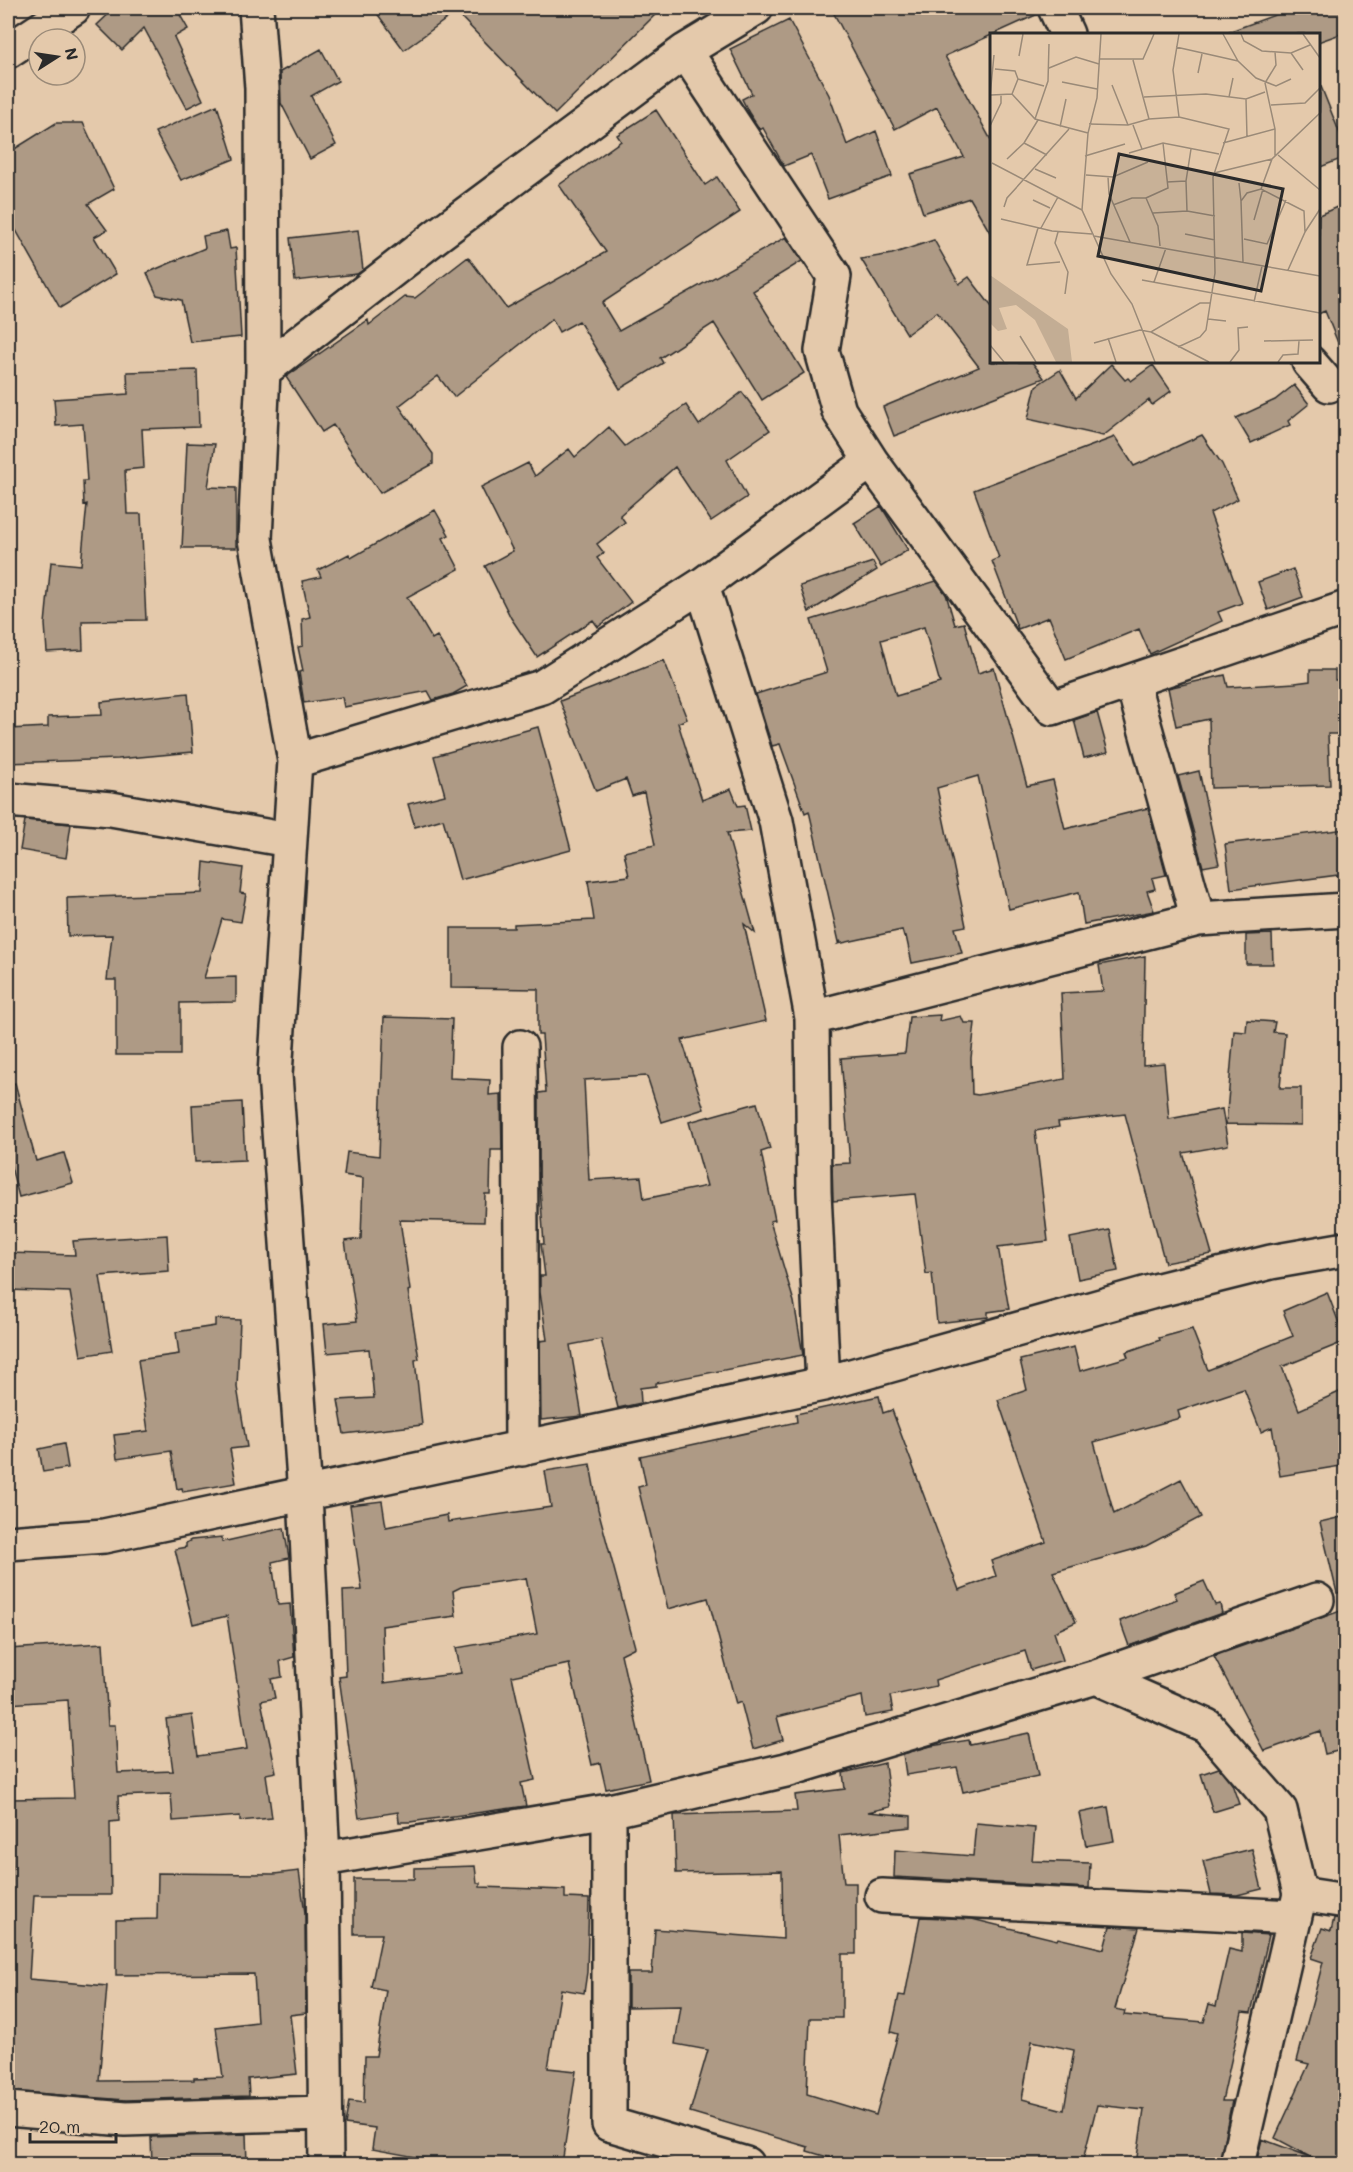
<svg xmlns="http://www.w3.org/2000/svg" width="1353" height="2172" viewBox="0 0 1353 2172" font-family="Mali,sans-serif">
	<style>
		.building { fill: #ae9a85; stroke: #2b2b2b; stroke-width: 1.5; fill-rule: evenodd }
		.lines { fill: none; stroke-linecap: round; stroke-linejoin: round }
		.street-casing { stroke: #2b2b2b; stroke-width: 38 }
		.street { stroke: #e4c9ab; stroke-width: 33 }
		.inset-road { fill: none; stroke: #9a8a78; stroke-width: 1.5 }
		.view { fill: #2b2b2b; fill-opacity: 0.15; stroke: #2b2b2b; stroke-width: 3 }
		.inset-edge { fill: none; stroke: #2b2b2b; stroke-width: 3 }
	</style>
	<rect width="100%" height="100%" fill="#e4c9ab"/>
	<filter id="ink" filterUnits="userSpaceOnUse"><feTurbulence type="fractalNoise" baseFrequency=".0167" numOctaves="2"/><feDisplacementMap in="SourceGraphic" scale="12" xChannelSelector="R" yChannelSelector="G"/><feConvolveMatrix kernelMatrix="1 2 1 2 8 2 1 2 1" color-interpolation-filters="sRGB"/></filter>
	<g filter="url(#ink)">
		<path class="building" d="M115,8H176L188,29L174,37L203,100L187,108L144,28L122,50L97,25Z
			M373,8H662L555,114L456,12L404,50Z
			M831,8H1036L1038,14L945,56L992,142V236L970,198L923,213L910,174L964,157L937,107L895,129Z
			M1294,8H1339L1346,32L1318,42V34H1229L1228,32Z
			M789,20L829,95L847,145L876,131L892,176L828,199L811,155L784,166L763,128L760,130L749,113L742,99L752,94L730,49Z
			M321,49L338,81L311,96L336,145L310,159L281,103L280,72Z
			M1320,84L1346,149V157L1318,168Z
			M217,105L234,159L181,180L155,132Z
			M656,110L705,185L717,177L740,212L602,303L619,331L786,237L802,261L753,291L804,373L762,400L714,323L660,358L663,363L620,389L579,321L559,332L552,319L454,397L438,376L399,406L433,454V464L380,493L333,425L322,432L286,377L368,320L369,325L405,297L415,298L468,257L506,308L606,252L559,185L621,141L617,135Z
			M56,123H83L114,189L88,204L107,230L94,237L116,274L60,308L8,216V153Z
			M1346,203V360H1345L1325,311L1318,314V267L1319,215Z
			M358,230L363,270L357,274L295,281L290,238Z
			M227,231L230,249L236,248L241,337L190,342L181,300L157,295L147,273L205,248L203,236Z
			M934,240L959,284L969,277L992,307V362H1032L1044,378L894,436L883,407L979,367L937,312L907,334L861,259L892,254Z
			M1111,364L1125,380L1128,378L1131,381L1153,365L1171,391L1152,405L1149,400L1103,436L1028,419L1036,386L1060,370L1076,398Z
			M197,370L199,427L142,429L144,468L125,470L127,514H141L146,620L82,621L83,650L47,652L45,624L51,562L81,565L87,504L84,505L83,481H87L83,424L56,426L54,399L128,394L127,372Z
			M1294,385L1309,404L1288,421L1290,425L1251,443L1236,418L1275,400Z
			M742,392L770,430L727,460L747,497L711,521L675,467L620,515L625,522L597,544L604,553L597,558L631,602L598,627L593,620L537,657L511,618L485,566L513,551L481,487L528,463L535,476L569,449L575,457L609,427L625,446L686,405L699,425Z
			M1202,435L1222,464L1238,499L1210,513L1242,603L1218,612L1222,621L1150,654L1139,629L1066,659L1049,617L1018,629L992,561L999,558L974,490L1115,437L1134,466Z
			M187,443L215,444L208,487L236,488V548H182Z
			M881,506L908,550L881,567L854,523Z
			M435,510L449,535L443,538L459,569L407,597L432,639L437,636L467,686L453,694L433,700L428,691L344,707L342,697L304,703L299,672L303,671L298,647L303,646L302,619L310,617L302,581L321,577L318,570L349,554L351,558Z
			M873,562L877,570L809,612L800,586Z
			M1293,569L1303,597L1268,610L1258,582Z
			M936,581L946,594L955,625L964,623L978,673L994,668L1027,786L1053,780L1065,829L1148,808L1166,875L1152,878L1155,889L1147,891L1154,911L1084,924L1079,892L1009,909L978,776L937,788L966,926L955,928L962,953L912,963L906,936L904,937L902,930L838,944L841,941L839,942L809,811L805,813L780,744L772,746L756,694L827,672L811,620ZM924,627L940,683L896,696L881,640Z
			M664,660L687,719L678,723L702,800L731,789L738,806L745,805L751,831L727,833L755,933L744,924L766,1021L682,1040L704,1109L662,1122L647,1076L584,1080L589,1180L641,1177L644,1199L707,1186L689,1122L757,1103L770,1149L761,1152L775,1220L770,1221L794,1302L803,1355L656,1383V1386L640,1388L641,1403L618,1408L601,1339L570,1345L582,1416L541,1420L540,1341L547,1340L540,1292V1276H545L541,1244H544L539,1174V1093L546,1092L542,1035H538V989L451,988V928H514V924L594,920L588,881L629,876L624,852L655,845L644,792L632,796L626,779L596,791L560,701Z
			M1310,670H1335V680H1346V734H1328L1330,785L1211,788L1209,719L1176,726L1168,688L1225,675L1228,687L1295,683L1310,681Z
			M188,693L193,752L118,759L8,763V729L48,727V717L102,715L101,702Z
			M1097,712L1108,752L1084,758L1074,720Z
			M538,727L571,850L460,880L443,819L415,827L408,804L445,795L434,756Z
			M1199,771L1219,864L1203,867L1178,776Z
			M25,820L71,824L66,858L20,850Z
			M1346,829V874L1231,889L1225,844Z
			M204,862L243,868L240,893L246,894L241,922L222,919L204,978L236,977V1002L180,1003V1055H116V980H107L112,935L68,936L67,898L202,893Z
			M1272,934L1273,964H1246V935Z
			M1145,956L1143,1065L1164,1063L1169,1119L1222,1109L1228,1145L1183,1153L1212,1254L1165,1263L1125,1114L1058,1122L1059,1127L1035,1131L1048,1241L998,1247L1009,1309L988,1312V1317L937,1323L932,1273L926,1274L915,1194L833,1201L832,1164L850,1163L841,1058L905,1053L909,1017L940,1015L939,1021L961,1016L964,1023H975L971,1058L972,1094L978,1095L1065,1079L1061,993L1103,991L1099,965Z
			M384,1017L452,1019L450,1078L490,1080L489,1095L501,1094L502,1150H491L490,1194H485L484,1222L400,1220L410,1290L408,1291L419,1359L415,1360L422,1425L344,1434L338,1400L374,1398L369,1349L327,1353L324,1324L357,1321L345,1241L361,1239L363,1178L344,1175L347,1152L379,1156Z
			M1247,1020L1275,1022L1273,1032L1285,1033L1280,1088H1301V1125L1226,1124L1234,1031L1246,1032Z
			M15,1083L36,1161L64,1153L73,1183L19,1197L8,1156V1084Z
			M242,1102L245,1160L195,1162L192,1105Z
			M1110,1230L1118,1271L1078,1279L1070,1238Z
			M167,1235L169,1271L100,1276L112,1351L81,1356L70,1292L8,1290V1253L75,1255L73,1241Z
			M1327,1292L1346,1341L1282,1367L1299,1410L1346,1389V1465L1280,1476L1272,1427L1261,1432L1244,1389L1178,1411L1180,1418L1094,1442L1114,1514L1181,1479L1201,1517L1146,1546L1053,1572L1076,1622L1054,1632L1063,1660L1031,1670L1025,1651L935,1680L936,1686L890,1696L893,1712L865,1717L862,1696L777,1717L783,1740L753,1749L741,1702L736,1704L708,1598L668,1609L638,1487L646,1485L640,1456L797,1422L796,1414L879,1396L883,1413L892,1410L959,1590L996,1576L991,1561L1046,1542L998,1400L1027,1390L1020,1360L1074,1347L1080,1371L1128,1357L1126,1352L1160,1340L1159,1338L1192,1329L1208,1370L1293,1336L1283,1311Z
			M215,1319L240,1320L237,1387L247,1447L230,1449L236,1483L183,1492L182,1488L177,1489L171,1451L117,1459L114,1435L148,1431L138,1360L179,1354L176,1332L215,1326Z
			M64,1444L68,1468L43,1472L39,1449Z
			M590,1464L598,1509L635,1647L621,1654L649,1780L606,1789L600,1763L592,1765L569,1664L512,1676L535,1780L521,1783L526,1806L410,1822H399L398,1812L359,1818L339,1677L346,1676L343,1591L362,1590L350,1505L382,1501L386,1527L447,1515L448,1522L551,1507L545,1471ZM526,1578L537,1634L456,1648L461,1673L384,1683L382,1626L456,1616L453,1591L461,1587Z
			M1346,1516V1591L1337,1593L1320,1522Z
			M284,1528L289,1558L272,1562L278,1605L290,1604L294,1657L280,1661L282,1677L271,1679L275,1698L261,1701L276,1772L266,1774L272,1818L240,1821V1816L173,1821L171,1794L118,1796L119,1821L110,1822L111,1895H34L29,1979L107,1986L99,2081L194,2080V2078L223,2077L216,2027L257,2022L254,1974L116,1975V1920L157,1919L158,1873L274,1874L299,1871L305,1913L306,2013L290,2015L297,2074L248,2079L249,2096L126,2100L8,2091V1868H12L8,1799L74,1798L68,1700L8,1704V1649L103,1643L108,1725H115L118,1773L173,1771L166,1719L192,1715L198,1756L247,1749L227,1616L193,1624L175,1549L186,1547V1543L191,1540L222,1537V1542Z
			M1204,1581L1215,1605L1220,1604L1222,1613L1129,1646L1120,1621L1177,1599L1174,1593Z
			M1346,1609V1749L1325,1754L1320,1731L1264,1751L1214,1656Z
			M1029,1733L1038,1776L963,1792L957,1767L906,1775L903,1754L931,1746L969,1740L970,1745Z
			M885,1763L890,1807L868,1812L911,1816V1827L839,1835L844,1883H856V1954H842V2018H810L807,2094L876,2115L898,2034L891,2032L899,1995L905,1996L920,1917L972,1919L1057,1940L1058,1938L1104,1949L1110,1926L1139,1928L1115,2009L1125,2011L1124,2015L1204,2022L1209,2004L1216,2006L1229,1949L1242,1952V1933L1269,1935L1251,2013L1242,2012L1222,2101H1232L1219,2164H1136L1144,2110L1097,2105L1082,2164H851L807,2151L808,2147L690,2112L708,2050L675,2044L681,2006L628,2007V1973H652L655,1929L783,1939L782,1871L676,1873L674,1815L797,1811L795,1795L845,1789L843,1773ZM1032,2041L1074,2050L1064,2110L1022,2099Z
			M1219,1768L1232,1784L1239,1804L1213,1812L1201,1774Z
			M1108,1807L1114,1841L1086,1846L1079,1813Z
			M976,1823L1035,1828L1032,1861L1090,1863L1089,1888L894,1877L895,1850L973,1856Z
			M1252,1849L1262,1889L1237,1895L1211,1894L1203,1861Z
			M475,1866L477,1883H480V1887L565,1890V1898L589,1899L587,1972L584,1993L561,1989L548,2068L576,2071L562,2164H486L444,2158L443,2162L372,2149L375,2128L345,2124L349,2101L364,2103L365,2056H376L386,1990L371,1987L382,1934H354V1879H414V1868Z
			M1334,1918L1346,1919V2164H1256L1262,2139L1313,2158L1275,2138L1309,2064L1297,2061L1323,1962L1311,1958L1322,1928L1331,1931Z
			M246,2134L247,2164H152L151,2137Z"/>
		<g class="lines">
			<g class="street-casing">
				<path id="street" d="M256,8L262,88L263,371L255,539L295,761L275,1075L305,1494L323,1859L326,2164
					M1055,8L1067,34
					M8,51L73,8
					M685,51L834,276L822,351L839,411L871,461
					M1309,362L1329,385
					M263,371L435,237L685,51L756,8
					M702,585L776,821L812,1018L814,1192L823,1384
					M1132,681L1198,919
					M295,761L542,687L702,585L871,461L1052,708L1346,608
					M8,800L111,809L289,840
					M812,1018L1198,919L1346,910
					M520,1047L522,1449
					M8,1543L104,1536L823,1384L1151,1292L1271,1262L1346,1249
					M1096,1677L1317,1600
					M609,1811V2124L746,2164
					M323,1859L609,1811L786,1770L1096,1677L1207,1726L1280,1810L1300,1894L1237,2164
					M1300,1894L1346,1901
					M882,1896L1294,1917
					M8,2109L125,2119L324,2113"/>
			</g>
			<use href="#street" class="street"/>
		</g>
	</g>
	<g transform="translate(990 33)">
		<rect width="330" height="330" fill="#e4c9ab"/>
		<path d="M0,242L78,296L82,329H66L45,287L26,272L9,275L17,296L8,298L0,290Z" fill="#c3ad94"/>
		<path class="inset-road" d="M111,1L107,65L98,100L92,177L121,241L142,271L165,329M233,1L248,28L266,45L286,53L301,46M251,1L254,8L272,18L301,20L320,12M313,1L330,25M186,14L248,28M301,20L313,37M29,23L33,1M110,26H153L164,1M143,27L159,86M59,35L86,24L109,31M208,40L212,21M28,46L54,53M72,49L107,56M122,52L138,92M22,61L45,86L98,100M1,62L22,61L28,46L25,38L5,36M0,63L4,22M154,64L216,61L256,66L275,59M239,64L243,45M256,66L257,104M281,72L315,70L330,55M189,84L183,37L189,1M45,86L58,48L59,11M99,91L138,92L159,86L189,84L239,96L223,144L225,240L216,297L210,304L188,314M143,92L152,116M0,93L11,70V61M70,94L76,66M34,110L57,122M233,110L285,96M139,120L173,110L229,121M288,122L330,157M95,123L135,111M285,124V96L275,50L286,32L285,19M17,126L34,110L48,87M2,130L92,177M45,136L66,145M224,140L282,126M96,142L123,144L158,129M118,144L119,161L140,209M177,149L196,148M249,150L251,168M271,156L282,126L330,80M43,167L60,175M123,172L142,165H156M14,174L17,165L79,96M197,178L196,148L201,116M163,180L197,178L225,183M11,186L62,198L102,201M264,187L273,156M48,195L37,232L70,229M51,195L68,164M68,199L65,210L78,239L75,261M315,199L330,176M195,201L225,207M104,203L330,243M254,206L277,211L296,167M170,213L168,193L156,165L178,155L173,110M253,229L251,168L257,160L271,156L314,178L315,199L298,237M152,247L330,280M164,249L176,215M264,269L272,233M218,286L236,288M161,299L219,329M30,303L46,329M118,305L126,329M274,308L323,307M104,310L150,297L161,299L210,270H220M0,312L14,329M240,329L249,317L248,295L258,294M288,329L293,322L308,321L309,308"/>
		<path class="view" d="M129,121L293,156L271,258L108,223Z"/>
		<rect width="330" height="330" class="inset-edge"/>
	</g>
	<rect width="1353" height="2172" fill="none" stroke="#e4c9ab" stroke-width="30"/>
	<rect x="15" y="15" width="1323" height="2142" fill="none" stroke="#2b2b2b" stroke-width="2" filter="url(#ink)"/>
	<g transform="translate(57 57) rotate(78)"><circle r="28" fill="#e4c9ab" stroke="#9a8a78" stroke-width="1.5"/>
	<path d="M0-4.5L10 22L0 15L-10 22Z" fill="#2b2b2b"/>
	<text y="-9" font-size="16" font-weight="bold" text-anchor="middle" fill="#2b2b2b">N</text>
	</g>
	<path d="M30 2133v9h86v-9" fill="none" stroke="#2b2b2b" stroke-width="3"/>
	<text x="39" y="2133" font-size="18" fill="#2b2b2b" stroke="#e4c9ab" stroke-width="4.5" paint-order="stroke">20 m</text>
</svg>
